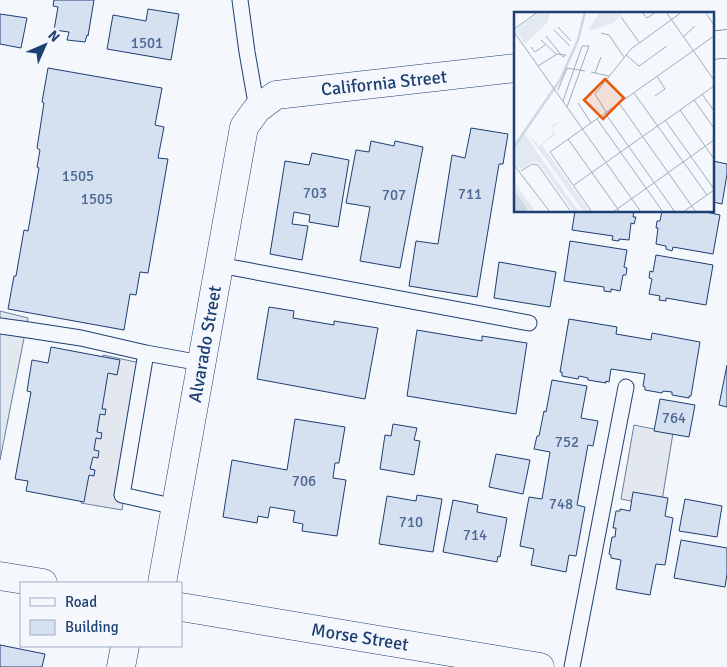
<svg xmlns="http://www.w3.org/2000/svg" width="727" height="667" viewBox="0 0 727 667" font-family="Signika,sans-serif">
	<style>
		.parking { fill: #e3e8f0; stroke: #687fa3 }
		.building { fill: #d5e0f0; stroke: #1d3f73 }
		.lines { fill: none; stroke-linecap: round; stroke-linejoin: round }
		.service-casing { stroke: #1d3f73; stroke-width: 17 }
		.minor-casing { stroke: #1d3f73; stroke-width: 29 }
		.tertiary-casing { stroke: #1d3f73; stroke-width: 29 }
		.service { stroke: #f4f7fb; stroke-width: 15 }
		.minor { stroke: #f4f7fb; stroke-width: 28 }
		.tertiary { stroke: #f4f7fb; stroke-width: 28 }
		.labels { text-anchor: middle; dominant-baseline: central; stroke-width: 4; stroke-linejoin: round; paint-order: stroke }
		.number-label { font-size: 15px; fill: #4b6792 }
		.street-label { font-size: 18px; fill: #1d3f73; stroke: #f4f7fb }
		.inset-river { fill: none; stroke: #cfd7e4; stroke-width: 2.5 }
		.inset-road { fill: none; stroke: #9eadc5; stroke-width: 1 }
		.view { fill: #e8590c; fill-opacity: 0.15; stroke: #e8590c; stroke-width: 2.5 }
		.inset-edge { fill: none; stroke: #1d3f73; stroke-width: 2.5 }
	</style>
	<rect width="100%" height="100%" fill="#f4f7fb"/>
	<path class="parking" d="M0,311L28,318L0,460Z
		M103,355L145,364L122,510L81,503Z
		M634,425L673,433L661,507L621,499Z"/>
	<path class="building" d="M54,0H94L88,36L87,35L85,42L67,40L69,32L54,30L58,7L53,6Z
		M148,9L179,14L171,60L107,49L113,15L146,21Z
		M0,14L27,18L21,48L0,44Z
		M48,68L162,88L155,125L164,127L158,158L168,159L148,273L140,272L136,295L130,294L124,330L8,309L14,276H16L24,230L28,231L39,168L37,167L40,150L37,148L44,103L42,102Z
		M471,128L508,134L503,164H499L477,297L409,286L416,241L438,244L452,155L465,158Z
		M371,141L394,146L395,141L423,147L400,268L360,261L370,207L346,203L356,150L369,152Z
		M312,153L349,160L338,227L309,222L310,215L294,212L292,224L308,226L302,260L270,254L285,161L309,165Z
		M713,161L727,164V174L722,204L713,202Z
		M575,211H634L633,217H636L634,224L631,223L629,240L619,239V241L612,240L613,236L572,230Z
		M662,211H701L720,215L713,254L673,247L672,251L666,249V246L656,244L658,228H656L657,221H660Z
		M570,241L627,250L624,267L627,268L626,275H623L620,291L611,289V292L604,291V287L564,281Z
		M656,255L713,265L706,305L666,298V301L659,300L660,296L649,294L652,279L649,278L650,271L653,272Z
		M499,262L556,272L550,307L494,298Z
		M269,307L294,311L293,318L334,325V321L378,328L365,399L257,379Z
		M569,319L617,327L616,334L651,340L652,333L700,342L691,396H689V398L672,395V392L663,391L662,393L645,390V387L643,386L645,374L611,369L609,382L606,381V383L588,380V378L579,376L578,379L562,376V372H560Z
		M417,330L482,341V336L527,343L516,414L407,396Z
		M51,347L120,360L117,375L108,373L102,409H106L105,415L100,414L97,432L102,433L101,439L96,438L94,450L99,451L98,458L93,457L90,469L95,470L94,476L89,475L84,502L26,491L28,481L15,479L31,392L27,391L32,360L48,363Z
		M727,365V407L719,405Z
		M552,380L587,386L581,418L598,421L593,446L588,445L577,505L585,507L576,556L569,555L566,572L531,565L534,549L520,546L529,497L542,499L550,452L534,449L537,436H539L544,411L546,412Z
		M660,399L695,405L689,437L654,431Z
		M295,419L345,427L339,463H335L333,478L346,480L337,536L302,531L303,524L293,522L295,511L270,507L268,518L258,516L257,523L223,517L232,460L287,470Z
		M393,424L417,428L414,440L420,441L414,475L380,469L385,435L391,436Z
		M496,454L530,460L523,494L489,487Z
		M633,492L668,498L665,516L673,518L665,565L656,564L650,595L616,589L621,560L611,558V555L609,554L612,537H615L616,528H613L616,511H620V509L630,511Z
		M417,495L442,499L433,552L379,544L387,496L416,501Z
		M685,499L722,506L717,537L679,531Z
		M453,500L478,505L477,512L507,518L500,557L498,556L497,562L443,552Z
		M681,540L727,548V574L725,587L674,578Z
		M0,645L45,654L42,667H0Z"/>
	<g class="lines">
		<g class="service-casing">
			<path id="service" d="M240,0L247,52L257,109
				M219,265L529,323
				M0,326L22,329L81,338L146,353L201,363
				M146,353L122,495L176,507
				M572,667L626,387"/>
		</g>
		<g class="minor-casing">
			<path id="minor" d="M121,667L125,646"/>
		</g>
		<g class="tertiary-casing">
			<path id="tertiary" d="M713,45L727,44
				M0,576L43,583
				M162,583L244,127L257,109L276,95L516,68
				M181,607L540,667"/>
		</g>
		<use href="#service" class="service"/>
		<use href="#minor" class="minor"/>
		<use href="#tertiary" class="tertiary"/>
	</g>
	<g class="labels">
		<g class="number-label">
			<text x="147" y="43">1501</text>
			<text x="78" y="176">1505</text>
			<text x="315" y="193">703</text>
			<text x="470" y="194">711</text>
			<text x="394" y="195">707</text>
			<text x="97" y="199">1505</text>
			<text x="674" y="418">764</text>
			<text x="567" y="442">752</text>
			<text x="304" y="481">706</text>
			<text x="561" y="504">748</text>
			<text x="411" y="522">710</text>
			<text x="475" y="535">714</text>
		</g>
		<g class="street-label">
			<text transform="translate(384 83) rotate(-6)">California Street</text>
			<text transform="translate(205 344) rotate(-80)">Alvarado Street</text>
			<text transform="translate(360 637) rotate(9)">Morse Street</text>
		</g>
	</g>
	<g transform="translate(514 12)">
		<rect width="200" height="200" fill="#f4f7fb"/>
		<path d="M26,0H36L33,11L11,32L1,18ZM86,0H110L99,11L78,18L75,17ZM45,110L38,116L42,122L28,133L76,200H70L13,121L25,134L39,122L37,114ZM10,121L27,146L65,200H60L25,151L18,150L8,157L0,153V139ZM0,169L11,185L22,200H16L0,181Z" fill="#e3e9f0"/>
		<path d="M0,180L6,186L15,200H0Z" fill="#cfd7e4"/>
		<path class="inset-river" d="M0,135L46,68L64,28L71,0"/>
		<path class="inset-road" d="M128,0L133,6L142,0M152,0L200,68M191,0L200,13M107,5L125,30M44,15L57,29M0,17L24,0M40,18L56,34M0,20L127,200M87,21L95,23L110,45M32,24L49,45L52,43M169,25L181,14M27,28L42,42M17,35L21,40L31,33M112,43L125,54L153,34M24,54L43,42L52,43M77,60L95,64M81,61L87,45M44,78L53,56L71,59M120,81L193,183M188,82L200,99M141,84L151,77L143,64M180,88L200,116M49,89L68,34H75L53,95M64,91L77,111M105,91L182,200M166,98L200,147M92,100L81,82L117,37L168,0M91,101L161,200M83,107L149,200M151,108L200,177M54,127L106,200M0,153L36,200M7,159L18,152L24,153L57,200M60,173L200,74M78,200L36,140L200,24M99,200L200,128M169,200L200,178"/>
		<path class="view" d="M91,67L110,86L89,107L70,88Z"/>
		<rect width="200" height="200" class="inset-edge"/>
	</g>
	<rect x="20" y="582" width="162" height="65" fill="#f4f7fb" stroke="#9eadc5"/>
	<rect x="30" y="598" width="25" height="8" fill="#f4f7fb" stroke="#9eadc5"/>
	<text x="65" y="607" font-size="15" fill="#1d3f73">Road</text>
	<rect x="30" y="620" width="25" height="15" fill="#d5e0f0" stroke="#9eadc5"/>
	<text x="65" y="632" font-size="15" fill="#1d3f73">Building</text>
	<g transform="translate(45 45) rotate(45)" stroke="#f4f7fb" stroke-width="4" paint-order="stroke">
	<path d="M0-4L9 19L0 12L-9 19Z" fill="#1d3f73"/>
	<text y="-8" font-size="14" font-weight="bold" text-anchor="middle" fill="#1d3f73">N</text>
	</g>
</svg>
